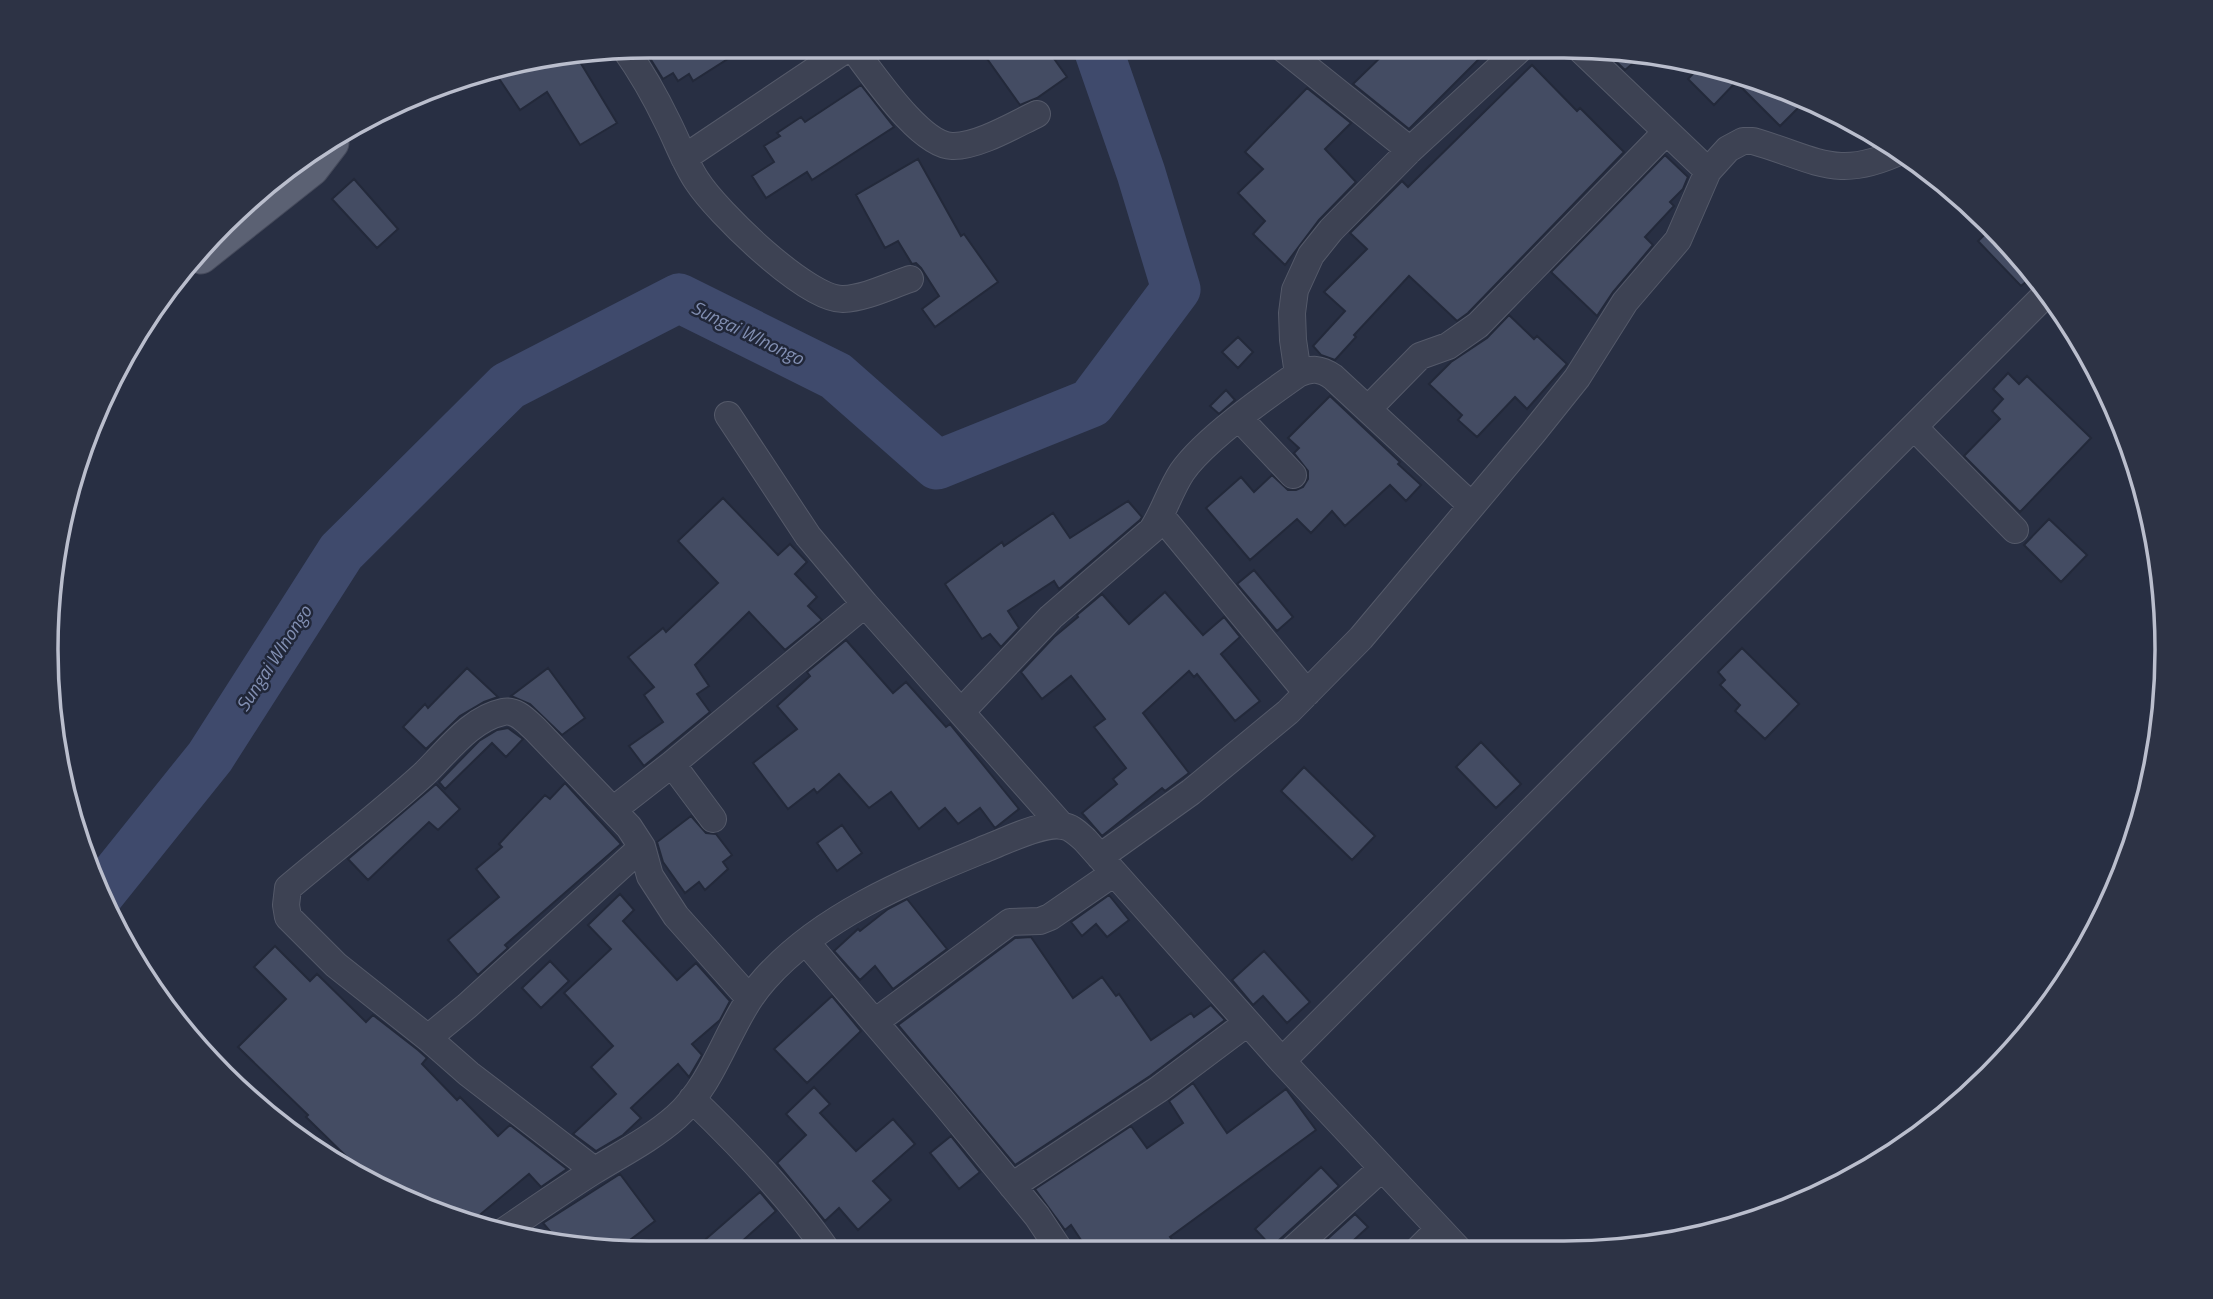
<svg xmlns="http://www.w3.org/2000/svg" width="2213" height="1299" viewBox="0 0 2213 1299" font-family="'Titillium Web',sans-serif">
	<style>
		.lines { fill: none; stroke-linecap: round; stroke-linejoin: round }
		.river { stroke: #3f4a6c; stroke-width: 49 }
		.building { fill: #444c63; stroke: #23293a; stroke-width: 2 }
		.minor-casing { stroke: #555a6a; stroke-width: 28 }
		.major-casing { stroke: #464b5c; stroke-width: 35 }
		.minor { stroke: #3d4253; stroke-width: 26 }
		.major { stroke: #5b6173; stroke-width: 33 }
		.labels { text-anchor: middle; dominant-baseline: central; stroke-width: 5; stroke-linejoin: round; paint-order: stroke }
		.water-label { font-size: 19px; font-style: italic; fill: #828fb2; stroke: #212739 }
		.rim { fill: none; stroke: #babecd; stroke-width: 3.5 }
	</style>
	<rect width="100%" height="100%" fill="#282f43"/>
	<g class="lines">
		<path class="river" d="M100,894L210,757L341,552L508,386L679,298L836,376L937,465L1091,403L1176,289L1141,173L1097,46"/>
	</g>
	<path class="building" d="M649,46H748L693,81L689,74L678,81L673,73L663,79L643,47Z
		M978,46H1017L1027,57L1045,46L1067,77L1037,98L1020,105Z
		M1391,47H1491L1409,129L1353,84Z
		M1601,47H1603L1643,55L1625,70Z
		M577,57L617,123L580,145L547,92L520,110L494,71Z
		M1532,65L1577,111L1580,108L1624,152L1468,313L1457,321L1409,276L1354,335L1356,337L1335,360L1321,355L1313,346L1345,311L1324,292L1367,249L1350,233L1402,181L1408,187Z
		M1700,66L1758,78L1805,101L1780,126L1736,82L1714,105L1688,79Z
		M861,85L894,127L812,180L807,172L766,198L752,176L774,162L764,146L780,136L777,133L801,117L805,122Z
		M1307,88L1351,123L1325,149L1356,182L1319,220L1285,265L1253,234L1265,221L1238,193L1263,169L1245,152Z
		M1665,155L1688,177L1683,189L1670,202L1674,206L1645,237L1653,245L1613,292L1597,316L1551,272Z
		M918,159L961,236L964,234L998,282L935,327L922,309L939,296L921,268L916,263L912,264L898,241L885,248L856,195Z
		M354,179L398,229L377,248L332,199Z
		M1994,226L2034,275L2021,286L1978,241Z
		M1509,315L1534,339L1537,336L1567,364L1527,409L1515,397L1477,437L1458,420L1462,415L1429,384L1451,362L1487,338Z
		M1238,337L1253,352L1238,368L1222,352Z
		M2008,373L2019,384L2027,376L2091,438L2020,512L1964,456L2000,419L1992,411L2003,399L1993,389Z
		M1226,390L1235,400L1219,414L1210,406Z
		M1330,396L1400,462L1398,464L1421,485L1406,501L1390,485L1345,526L1332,511L1311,533L1297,519L1250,560L1206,508L1241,477L1254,492L1272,475L1288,490H1296L1303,487L1308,479V471L1294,453L1299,448L1288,438Z
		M723,498L778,555L790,544L807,562L795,574L817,597L808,606L822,620L785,650L749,612L695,665L709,686L697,694L710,712L644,766L629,746L663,722L644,695L654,687L628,657L663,628L666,632L718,583L678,541Z
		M1128,501L1142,517L1140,520L1059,589L1054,581L1008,611L1019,628L1001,647L990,634L982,639L945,584L1002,542L1004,546L1053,513L1070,538Z
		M2049,519L2087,555L2061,582L2024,545Z
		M1254,570L1293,617L1277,631L1237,584Z
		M1165,592L1203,635L1224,617L1240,637L1221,654L1260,701L1235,721L1197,674L1194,677L1189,671L1143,713L1189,773L1165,791L1162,788L1102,836L1082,813L1117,784L1113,779L1126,768L1094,727L1105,719L1071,676L1042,699L1021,672L1054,637L1078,617L1077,615L1102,594L1129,624Z
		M846,640L893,693L906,682L946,727L950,724L1019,809L995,828L980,808L958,824L945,808L919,829L891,792L869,808L839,774L817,793L814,789L788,809L753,763L797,729L777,706L810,676L807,672Z
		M1742,648L1799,704L1765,739L1735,711L1740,705L1720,685L1725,680L1718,672Z
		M467,668L498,697L484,702L460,716L426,749L403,727L425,704L428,708Z
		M548,668L585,718L562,735L530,704L511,696Z
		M508,728L523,739L506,757L492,743L445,789L439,782L479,741L497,730Z
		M1481,742L1521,784L1496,808L1456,767Z
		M1304,767L1375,836L1352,860L1281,791Z
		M565,783L621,844L505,945L508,948L478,975L448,940L499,897L476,869L502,847L499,844L545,795L550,799Z
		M436,784L460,809L438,830L429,822L368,880L348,859Z
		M691,816L706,833L716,834L732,855L723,862L728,869L705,890L699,882L685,893L663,862L657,842Z
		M842,825L862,853L837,871L817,843Z
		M620,894L634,910L623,921L677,980L696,963L730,1001L720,1020L692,1044L702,1055L689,1077L678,1064L631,1108L641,1118L623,1135L596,1151L573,1134L616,1094L591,1067L613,1046L564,993L611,949L588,925Z
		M1109,895L1129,920L1107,937L1096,924L1082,936L1071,922Z
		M907,899L947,949L893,989L875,966L860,980L834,951L858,929L860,931L888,909Z
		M1031,937L1073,998L1102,977L1116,996L1119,994L1151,1040L1191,1013L1194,1017L1211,1005L1225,1020L1150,1076L1015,1165L898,1025L1015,938Z
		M275,946L310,981L317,974L366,1022L373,1015L418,1050L427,1058L422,1064L457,1100L460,1097L498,1136L510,1125L567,1169L541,1187L529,1174L470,1223L455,1221L352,1170L356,1166L306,1117L308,1115L238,1047L286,999L254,967Z
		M1264,951L1310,1002L1287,1023L1263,996L1253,1005L1232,980Z
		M550,961L569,981L541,1008L522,988Z
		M832,996L861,1031L807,1083L774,1049Z
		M1193,1083L1227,1133L1286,1089L1316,1130L1170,1237L1174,1242L1171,1244L1176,1252H1089L1071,1225L1065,1230L1035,1189L1131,1126L1147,1148L1183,1123L1169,1101Z
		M814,1087L830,1104L820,1113L856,1151L893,1119L915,1144L873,1181L891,1200L858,1230L839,1208L825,1221L777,1163L806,1135L786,1114Z
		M951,1136L980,1172L959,1189L930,1153Z
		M1321,1167L1339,1186L1279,1240L1275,1250L1255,1229Z
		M620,1174L655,1221L614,1252L559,1242L543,1223Z
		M760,1192L776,1211L730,1252H691Z
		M1355,1214L1368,1227L1341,1252H1313Z"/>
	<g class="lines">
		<g class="minor-casing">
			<path id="minor" d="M1280,46L1410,150
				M1578,47L1708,171
				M625,49C642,73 656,98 668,123C678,143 685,163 697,181C717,212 807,300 843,299C866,298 889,286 910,279
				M684,158L851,46C871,71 919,145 952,146C977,147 1014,125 1037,114
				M1298,374L1293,340L1292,313L1295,290L1311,255L1331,230L1410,150L1522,47
				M1368,409L1420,356L1448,346L1478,325L1666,132
				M728,415L808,536L865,604L1062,826
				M1240,419L1293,475
				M1914,427L2015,530
				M1161,516L1307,693
				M961,712L1051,617L1152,530C1164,512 1170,490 1182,472C1204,440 1265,397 1298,374C1312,368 1320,368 1333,377L1471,505
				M672,764L865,604
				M613,810L672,764L713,819
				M1100,857L1191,792L1288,712L1361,638L1533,433L1577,378L1625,302L1678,240L1708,171L1728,149L1743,141H1753C1816,159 1837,182 1903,150
				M806,942L943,1102L1037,1216L1061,1252
				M875,1022L1010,922L1040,921L1050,917L1114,873
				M428,1038L467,1006L642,847
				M692,1099C741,1146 789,1196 828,1252
				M594,1170L469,1074L428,1038L336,965L288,917L286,905L288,888C333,850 380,814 424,774C447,752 470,719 503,712C516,709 526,721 535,729L629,827L642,847L650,876L676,916L749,998
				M1012,1186L1159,1089L1247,1023
				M504,1231C533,1211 562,1191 592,1172C621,1154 651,1139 676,1117C718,1079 728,1020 765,979C824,913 912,879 992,846C1010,839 1044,822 1063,826C1072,827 1078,834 1085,840L1282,1061
				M1290,1252L1382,1168
				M1416,1252L1439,1229
				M1461,1252L1282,1061L2048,292"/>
		</g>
		<g class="major-casing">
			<path id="major" d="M201,257L312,169L332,143"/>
		</g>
		<use href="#minor" class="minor"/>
		<use href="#major" class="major"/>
	</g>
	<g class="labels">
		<g class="water-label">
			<text transform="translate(748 332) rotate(26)">Sungai WInongo</text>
			<text transform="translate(273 658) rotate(-57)">Sungai WInongo</text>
		</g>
	</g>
	<path d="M0 0H2213V1299H0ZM649 58H1564A591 591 0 0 1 2155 649V650A591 591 0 0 1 1564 1241H649A591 591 0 0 1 58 650V649A591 591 0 0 1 649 58Z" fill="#2d3345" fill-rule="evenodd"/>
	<path class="rim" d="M649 58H1564A591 591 0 0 1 2155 649V650A591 591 0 0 1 1564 1241H649A591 591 0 0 1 58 650V649A591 591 0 0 1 649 58Z"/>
</svg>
